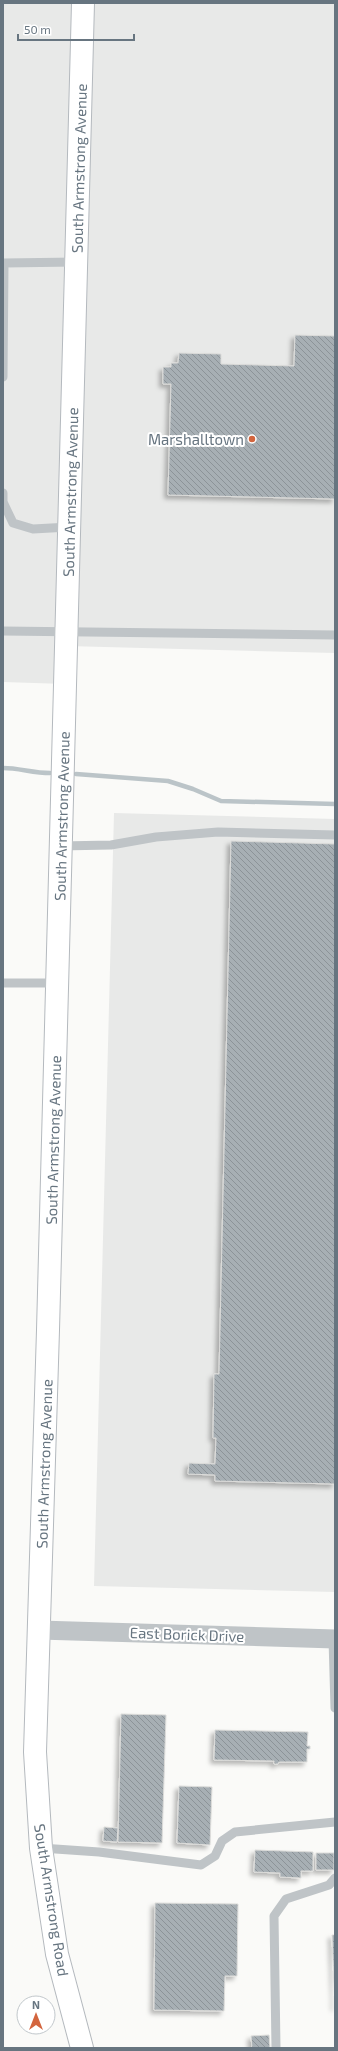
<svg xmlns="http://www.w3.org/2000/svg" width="338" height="2051" viewBox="0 0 338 2051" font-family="'Exo 2',sans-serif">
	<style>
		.built { fill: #e8e9e8 }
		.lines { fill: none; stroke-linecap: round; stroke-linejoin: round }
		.stream { stroke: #bbc4c8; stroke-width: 4.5 }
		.building { fill: url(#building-back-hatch); stroke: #dcdcda; filter: url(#shadow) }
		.secondary-casing { stroke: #b4b9be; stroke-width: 24 }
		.lane { stroke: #bfc4c7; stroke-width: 9 }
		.street { stroke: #bfc4c7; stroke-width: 19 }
		.secondary { stroke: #fff; stroke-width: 22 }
		.poi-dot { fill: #d3653e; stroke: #fff; stroke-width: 1.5 }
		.labels { text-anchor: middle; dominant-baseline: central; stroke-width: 4; stroke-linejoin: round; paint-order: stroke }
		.street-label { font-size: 15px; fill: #677580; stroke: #fff }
		.poi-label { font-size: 15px; fill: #677580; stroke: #fff; text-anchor: end }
	</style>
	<defs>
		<pattern id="building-back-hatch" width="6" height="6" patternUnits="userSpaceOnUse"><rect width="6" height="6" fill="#a7afb4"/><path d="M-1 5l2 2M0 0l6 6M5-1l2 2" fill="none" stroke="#8c9398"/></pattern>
		<filter id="shadow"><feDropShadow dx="-3.5" dy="3.5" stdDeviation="2" flood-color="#0004"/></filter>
	</defs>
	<rect width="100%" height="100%" fill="#fafaf8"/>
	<path class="built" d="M3,3H335V653L67,646L65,684L3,682Z
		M114,813L335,819V1592L94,1586Z"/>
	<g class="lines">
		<path class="stream" d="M3,768C19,768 33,773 50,773
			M76,774L168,781L193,789L221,801L335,804"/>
	</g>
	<path class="building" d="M295,335L335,336V499L168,495L171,384H163V367H171V363H178L179,353L221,354V364L294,366Z
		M231,841L335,844V1484L215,1481V1475L188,1474L189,1463L215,1464L216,1438H213L214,1374H219Z
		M121,1714L166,1715L162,1843L118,1842Z
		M215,1730L308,1732L307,1746H310V1749H307V1762H279L278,1764H274V1761L214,1760Z
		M179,1786L212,1787L210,1845L177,1843Z
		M104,1827L118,1828L117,1842L103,1841Z
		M255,1850L313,1852V1871H301V1878L280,1877V1873L254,1872Z
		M316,1853H334V1870H316Z
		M155,1903L238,1904L237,1976H225L224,2011L154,2010Z
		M332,1935H335V2008Z
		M269,2035L270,2048H252L251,2036Z"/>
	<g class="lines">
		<g class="secondary-casing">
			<g id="secondary">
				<path id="s1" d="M82,2048L57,1954L41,1848L35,1752L48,1330L83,3"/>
			</g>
		</g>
		<path class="lane" d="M3,377L4,263L76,262
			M3,493V502L13,523L33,529L69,527
			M3,631L335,635
			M60,846L111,845L156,837L218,832L335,835
			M3,983H57
			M333,1639L335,1708
			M41,1848L99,1852L201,1865L215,1856L222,1841L235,1832L335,1822
			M276,2048L274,1916L286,1899L329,1885L335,1878"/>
		<path class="street" d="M39,1630L335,1639"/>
		<use href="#secondary" class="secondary"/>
	</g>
	<circle class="poi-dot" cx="252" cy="439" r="4"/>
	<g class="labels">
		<g class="street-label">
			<text stroke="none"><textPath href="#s1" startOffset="1885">South Armstrong Avenue</textPath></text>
			<text stroke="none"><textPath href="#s1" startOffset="1561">South Armstrong Avenue</textPath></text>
			<text stroke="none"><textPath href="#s1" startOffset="1237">South Armstrong Avenue</textPath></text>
			<text stroke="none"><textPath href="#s1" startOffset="913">South Armstrong Avenue</textPath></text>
			<text stroke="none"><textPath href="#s1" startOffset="589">South Armstrong Avenue</textPath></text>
			<text transform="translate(187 1634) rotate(2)">East Borick Drive</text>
			<text transform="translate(52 1900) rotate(81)">South Armstrong Road</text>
		</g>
		<g class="poi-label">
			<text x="244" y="439">Marshalltown</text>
		</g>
	</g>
	<rect width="338" height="2051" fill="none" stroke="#677580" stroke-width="8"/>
	<g transform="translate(36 2015)"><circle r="19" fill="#ffffff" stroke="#c2c8cc"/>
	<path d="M0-3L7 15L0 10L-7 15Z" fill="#d3653e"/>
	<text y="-6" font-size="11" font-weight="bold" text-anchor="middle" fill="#677580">N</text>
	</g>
	<path d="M18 34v6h116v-6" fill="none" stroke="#677580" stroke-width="2"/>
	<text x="24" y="34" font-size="12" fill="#677580" stroke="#ffffff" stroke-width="3" paint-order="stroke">50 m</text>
</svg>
